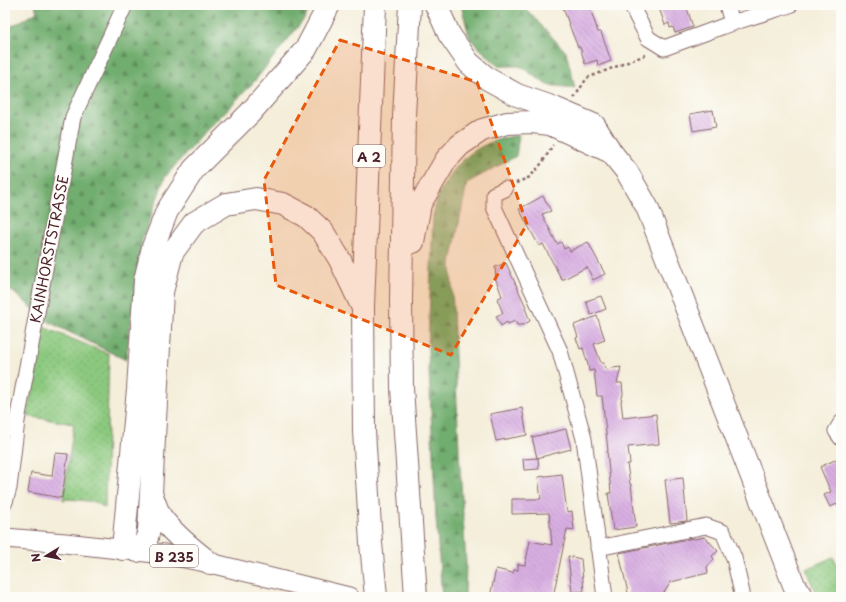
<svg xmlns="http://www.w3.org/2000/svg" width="846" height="602" viewBox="0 0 846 602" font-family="'Playpen Sans',sans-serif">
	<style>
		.grass { fill: url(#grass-dots); stroke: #6b7455 }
		.forest { fill: url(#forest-firs); stroke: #5e664c }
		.building { fill: url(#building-back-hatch) }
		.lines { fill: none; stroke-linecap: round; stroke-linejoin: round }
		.minor-casing { stroke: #866768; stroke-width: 17 }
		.major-casing { stroke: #866768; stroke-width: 21 }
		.highway-casing { stroke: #866768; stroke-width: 24 }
		.path { stroke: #866768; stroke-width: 2.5; stroke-dasharray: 3 3; stroke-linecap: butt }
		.minor { stroke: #fff; stroke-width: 15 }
		.major { stroke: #fff; stroke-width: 19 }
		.highway { stroke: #fff; stroke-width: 22 }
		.marked { fill: #e8590c; fill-opacity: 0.2; stroke: #e8590c; stroke-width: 3; stroke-dasharray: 8 5; stroke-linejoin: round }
		.labels { text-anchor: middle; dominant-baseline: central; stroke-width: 3; stroke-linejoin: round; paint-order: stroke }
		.shield { fill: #fdfcf7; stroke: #806168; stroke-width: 1 }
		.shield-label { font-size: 13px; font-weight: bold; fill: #4a1f2b }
		.street-label { font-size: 14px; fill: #4a1f2b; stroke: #fdfcf7 }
	</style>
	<defs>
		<pattern id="grass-dots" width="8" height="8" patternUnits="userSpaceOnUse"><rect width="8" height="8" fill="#8cc97f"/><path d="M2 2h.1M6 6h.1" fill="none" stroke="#7aac6e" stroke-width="1.8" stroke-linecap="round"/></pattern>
		<pattern id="forest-firs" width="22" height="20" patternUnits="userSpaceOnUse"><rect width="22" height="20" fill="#71ad6e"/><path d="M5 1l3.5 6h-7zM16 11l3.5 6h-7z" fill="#5f8c5b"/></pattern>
		<pattern id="building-back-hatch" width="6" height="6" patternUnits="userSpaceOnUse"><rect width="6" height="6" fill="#d8afe2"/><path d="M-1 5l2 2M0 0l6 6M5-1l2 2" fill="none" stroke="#bb96c2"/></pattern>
	</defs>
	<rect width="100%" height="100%" fill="#fdfcf7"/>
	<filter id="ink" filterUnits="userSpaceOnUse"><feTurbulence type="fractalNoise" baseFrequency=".025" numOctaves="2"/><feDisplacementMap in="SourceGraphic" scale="8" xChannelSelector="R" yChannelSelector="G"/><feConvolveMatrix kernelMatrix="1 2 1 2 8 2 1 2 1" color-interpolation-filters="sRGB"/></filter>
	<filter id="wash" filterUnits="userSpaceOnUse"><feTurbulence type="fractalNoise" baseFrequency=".012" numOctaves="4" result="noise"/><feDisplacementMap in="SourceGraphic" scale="16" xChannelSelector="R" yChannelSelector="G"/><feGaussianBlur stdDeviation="0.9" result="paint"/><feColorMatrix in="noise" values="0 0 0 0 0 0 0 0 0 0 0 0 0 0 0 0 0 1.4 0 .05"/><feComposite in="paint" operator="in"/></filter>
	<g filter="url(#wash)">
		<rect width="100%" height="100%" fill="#f4eeda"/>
		<path class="grass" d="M43,327L109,354L105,508L96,502L69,499L63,500L74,424L27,416Z
			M833,557L841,574V597H817L806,569Z"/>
		<path class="forest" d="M35,5H311L305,18L253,83L205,132L165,177L142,240L126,360L51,323L13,292L5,289V30L37,12Z
			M461,5H524L526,9L566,52L575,88L547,85L520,66H498L470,39Z
			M519,135L516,156L467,183L451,263L459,451L466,564L465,595V597H442L436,518L428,349L433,215C435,209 436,202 438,196C448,174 466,152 489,143C498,139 509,137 519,135Z"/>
		<g id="blocks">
			<path class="building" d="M562,5H589L598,32H601L611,61L598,66L597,60L585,64L580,47H578L573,35Z
				M658,5H686L693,27L675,33L673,27L670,28L669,23L665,25Z
				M713,110L716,127L693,131L690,114Z
				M543,196L551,211L542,214L557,244L561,242L564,249L568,247L570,251L588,242L605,274L593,280L587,267L562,280L543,244L539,246L519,209Z
				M506,263L526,307L525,308L530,321L523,325H517L515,321L508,324L507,322L501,326L496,316L503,313L497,299L502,296L496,280L495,267Z
				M601,296L606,309L591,315L586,301Z
				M597,316L605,340L594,344L601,363H604L605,369L621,367L617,383H622L623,394L621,402L623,418L656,414L659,444L628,447L630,464H627L630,484H631L636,527L613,530L608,493H611L607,451H608L602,396H597L594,370L589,371L588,365L583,348L580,349L576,338L578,337L574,325Z
				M522,408L527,435L496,441L490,414Z
				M566,429L571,449L537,458L532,437Z
				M55,453L68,454L62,498L28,492L31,473L52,476Z
				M841,457V514L837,504L830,507L824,495L831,492L820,467Z
				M538,458L539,469L524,470L523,459Z
				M562,474L567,512L572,511L574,530L567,529L553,597H490L496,569L513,573L514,570H518V564L525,565L530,541L552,545L549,513L512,514V499H541L538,477Z
				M683,478L687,521L670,523L665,480Z
				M705,537L718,551L712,556L714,559L707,567L708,573L671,582L661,597H629L619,553L693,538L694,539Z
				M568,556L581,559L584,591L572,592Z"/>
		</g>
	</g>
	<g filter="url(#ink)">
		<use href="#blocks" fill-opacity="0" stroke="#866768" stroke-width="1"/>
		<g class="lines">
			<g class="minor-casing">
				<path id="minor" d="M632,5L636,15L648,38L664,48L732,23L790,5
					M727,5L732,23
					M505,189L494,194V207L560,351L584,439L605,597
					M841,423L836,431L841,438
					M5,502L9,488L17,421L73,117L125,5
					M598,548L706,526L723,532L734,558L742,593L741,597"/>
			</g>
			<g class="major-casing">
				<path id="major" d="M5,538L65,543L164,554L210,563L349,597"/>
			</g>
			<g class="highway-casing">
				<path id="highway" d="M375,5L363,306L364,431L371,543L376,597
					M410,5L404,116L401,300L402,388L416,597
					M436,5L449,34L469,63L488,79L517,95L552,107L594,125L611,152L627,172L647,207L794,585L802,597
					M413,242L420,204L446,160L460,145L482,130L507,123L532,122L550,124L611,152
					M152,496C155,503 157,511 161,517C173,534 193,550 210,563
					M123,549L138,389L145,280L153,247L167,211L194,169L250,113L306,49L329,5
					M137,551L146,541L149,530L162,292L172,253L194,223L226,204L256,199L283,204L306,216L323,232L340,260L361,304"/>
			</g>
			<path class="path" d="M574,98L587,78L648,54
				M516,183L530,177L542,163L553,145"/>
			<use href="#minor" class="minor"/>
			<use href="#major" class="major"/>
			<use href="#highway" class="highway"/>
		</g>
	</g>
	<path class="marked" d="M340,40L477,82L527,224L451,355L276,285L264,180Z"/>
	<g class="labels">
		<g class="shield">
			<rect x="353" y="145" width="32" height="22" rx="3"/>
			<rect x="150" y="545" width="48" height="22" rx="3"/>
		</g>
		<g class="shield-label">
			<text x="369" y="156">A 2</text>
			<text x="174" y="556">B 235</text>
		</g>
		<g class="street-label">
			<text transform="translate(49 249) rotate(-79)">KAINHORSTSTRASSE</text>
		</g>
	</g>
	<rect width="846" height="602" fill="none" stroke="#fdfcf7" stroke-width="20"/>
	<g transform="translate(46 556) rotate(260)" stroke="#fdfcf7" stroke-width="3" paint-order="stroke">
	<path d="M0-3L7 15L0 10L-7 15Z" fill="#4a1f2b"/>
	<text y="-6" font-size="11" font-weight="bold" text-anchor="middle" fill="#4a1f2b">N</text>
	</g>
</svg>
